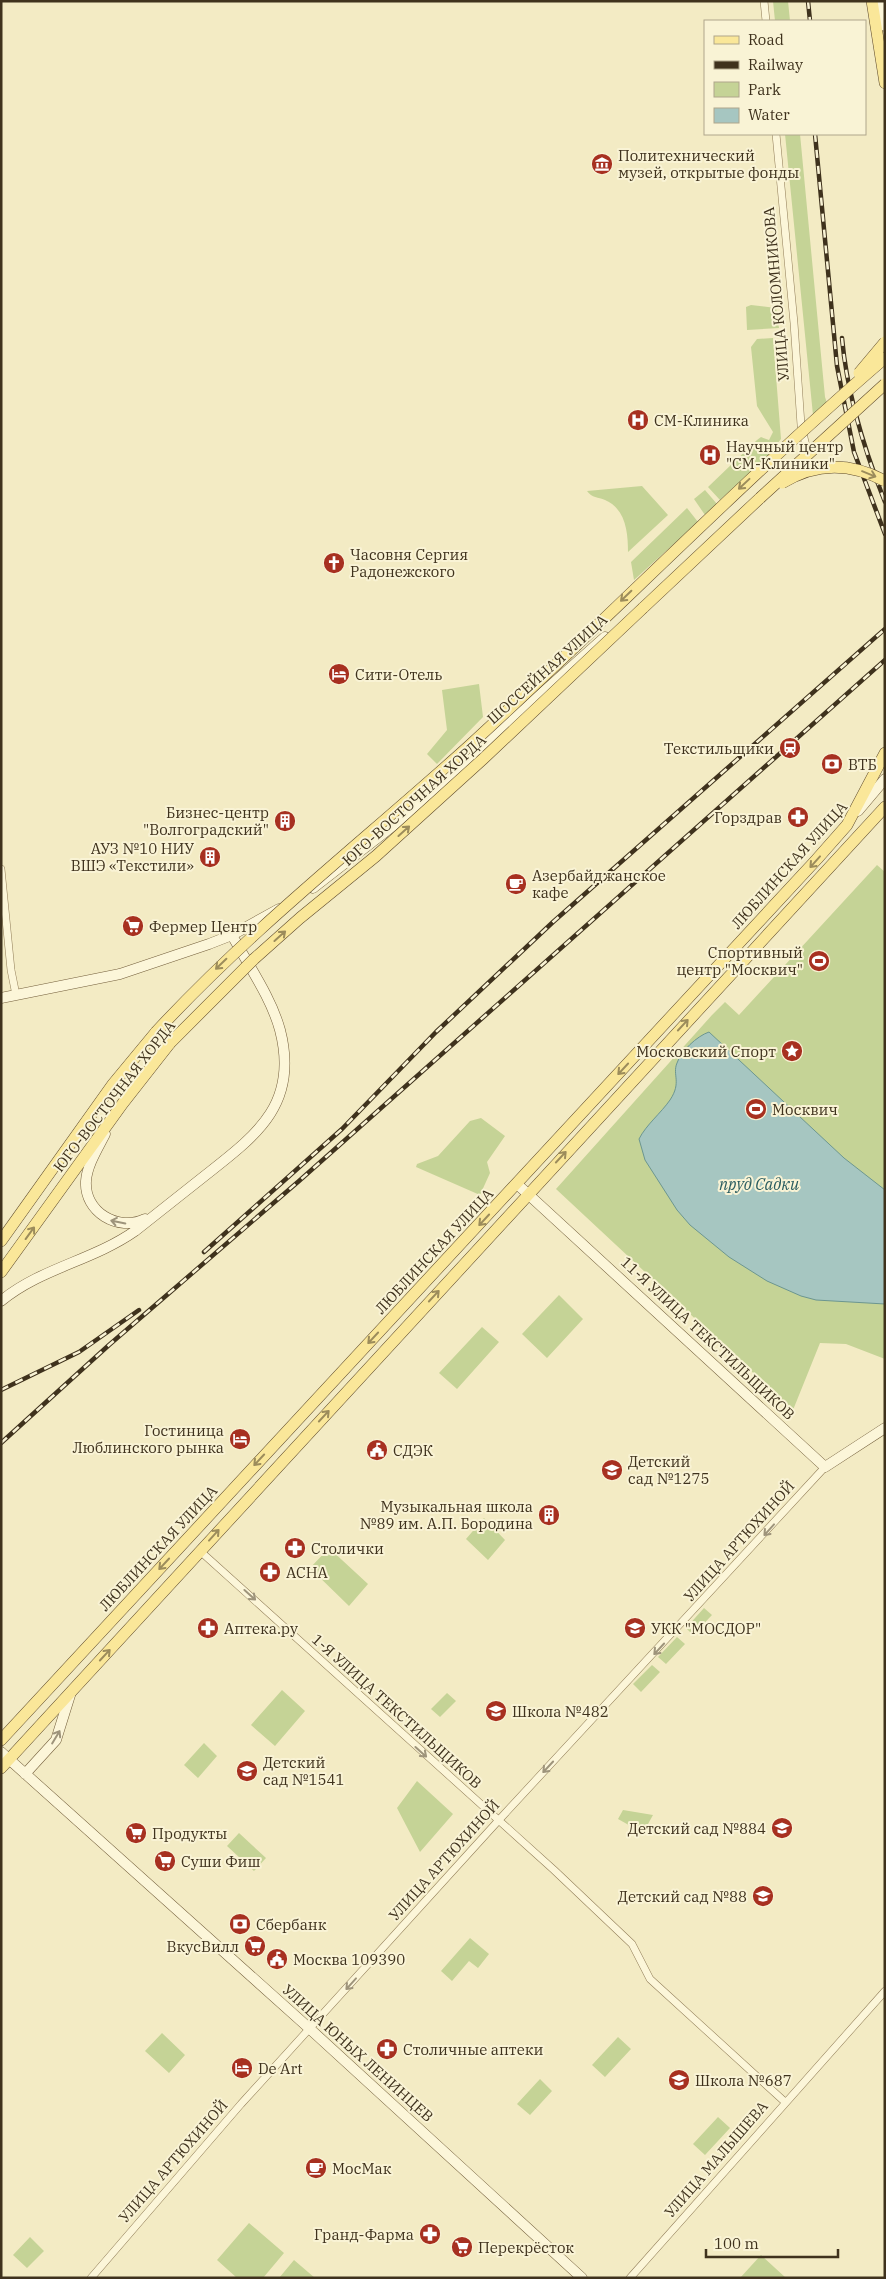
<svg xmlns="http://www.w3.org/2000/svg" width="886" height="2279" viewBox="0 0 886 2279" font-family="'IBM Plex Serif',serif">
	<style>
		.green { fill: #c5d396 }
		.water { fill: #a6c6c1; stroke: #6c9690 }
		.lines { fill: none; stroke-linecap: round; stroke-linejoin: round }
		.street-casing { stroke: #917d58; stroke-width: 8 }
		.secondary-casing { stroke: #735e3b; stroke-width: 11 }
		.primary-casing { stroke: #5e4a2c; stroke-width: 12 }
		.street { stroke: #fcf6d9; stroke-width: 7 }
		.secondary { stroke: #fcf6d9; stroke-width: 10 }
		.primary { stroke: #fae799; stroke-width: 11 }
		.rail-casing { stroke: #3f321d; stroke-width: 4.5 }
		.rail { stroke: #f9f3d5; stroke-width: 2.5; stroke-dasharray: 8; stroke-linecap: butt }
		.primary-bridge-casing { stroke: #5e4a2c; stroke-width: 12; stroke-linecap: butt }
		.primary-bridge { stroke: #fae799; stroke-width: 11 }
		.oneway { stroke: #9c8c5b }
		.oneway2 { stroke: #9e947b }
		.labels { text-anchor: middle; dominant-baseline: central; stroke-width: 4; stroke-linejoin: round; paint-order: stroke }
		.poi-label { font-size: 15px; fill: #3f321d; stroke: #f9f3d5; text-anchor: start }
		.street-label { font-size: 15px; fill: #3f321d; stroke: #f9f3d5 }
		.water-label { font-size: 16px; font-style: italic; fill: #2b5d60; stroke: #f9f3d5 }
	</style>
	<rect width="100%" height="100%" fill="#f3ebc4"/>
	<path class="green" d="M773,1H788L790,21H775Z
		M785,134H800L825,397L828,406L813,415Z
		M751,305L776,308L779,328L747,330L746,307Z
		M773,338L781,439L765,459L720,500L708,487L757,440L761,437L769,440L773,432L757,406L751,347L757,339Z
		M642,486L668,515L628,552C628,533 626,509 605,500C598,497 592,498 587,491Z
		M705,490L717,504L705,515L694,499Z
		M687,508L698,522L634,580L631,562Z
		M479,684L483,717L437,764L427,754L447,730L442,690Z
		M877,865L885,872V1359L846,1344L820,1343L793,1410L556,1189L712,1015L725,1002L739,1015Z
		M481,1118L505,1136L487,1162L490,1173L480,1195L416,1167L417,1164L438,1156L470,1121Z
		M559,1295L583,1319L547,1358L522,1334Z
		M482,1327L499,1342L457,1389L439,1373Z
		M484,1518L505,1540L488,1560L466,1539Z
		M329,1548L368,1584L349,1606L310,1568Z
		M704,1608L712,1615L693,1635L686,1628Z
		M677,1637L685,1644L666,1664L658,1657Z
		M652,1665L660,1672L641,1692L633,1684Z
		M282,1690L305,1711L275,1746L251,1725Z
		M447,1693L456,1701L440,1717L431,1709Z
		M204,1743L217,1756L198,1778L184,1765Z
		M417,1781L453,1814L420,1852L397,1808Z
		M623,1810L653,1815L643,1833L618,1819Z
		M239,1833L266,1858L254,1871L227,1846Z
		M470,1938L489,1954L478,1968L469,1961L452,1981L441,1971Z
		M162,2033L185,2055L169,2073L145,2051Z
		M618,2037L631,2049L605,2077L592,2065Z
		M540,2079L552,2091L530,2115L517,2104Z
		M718,2117L730,2128L705,2155L693,2144Z
		M249,2223L284,2253L263,2278H237L217,2260Z
		M30,2237L44,2251L27,2268L13,2255Z
		M761,2255L786,2278H740Z
		M294,2260L315,2278H279Z"/>
	<path class="water" d="M709,1032L844,1158L885,1190V1304L816,1300L801,1296L767,1281L729,1257L690,1225L677,1210L645,1160L639,1139C646,1125 661,1113 670,1100C682,1082 672,1075 677,1063C681,1051 697,1036 709,1032Z"/>
	<g class="lines">
		<g class="street-casing">
			<path id="street" d="M764,1L766,21
				M776,134L794,323L801,425L807,450
				M1,869L11,970L16,995
				M200,1551L554,1870L632,1944L650,1979L785,2102
				M91,2278L241,2104L498,1821L825,1467
				M630,2278L885,1991"/>
		</g>
		<g class="secondary-casing">
			<path id="secondary" d="M879,1L885,26
				M858,811L885,779
				M313,888L394,825L605,637
				M1,998L120,974L209,944L232,935L279,909
				M105,1134C98,1148 87,1165 86,1181C84,1212 118,1232 145,1219
				M517,1184L825,1467L885,1428
				M1,1301C41,1268 92,1261 135,1231C159,1212 183,1193 207,1174C258,1134 299,1103 280,1030C271,997 248,965 232,935
				M1,1752L310,2029L582,2278
				M25,1774L56,1740L71,1692"/>
		</g>
		<g class="primary-casing">
			<path id="primary" d="M872,1L885,83
				M643,608L760,498
				M1,1241L113,1084L156,1032
				M1,1272L123,1103L170,1043
				M1,1740L817,859L847,825L885,753
				M1,1768L885,807"/>
		</g>
		<use href="#street" class="street"/>
		<use href="#secondary" class="secondary"/>
		<use href="#primary" class="primary"/>
		<g class="rail-casing">
			<path id="rail" d="M808,1L810,21
				M815,134L837,366L854,452L885,534
				M842,338C847,395 864,449 885,502
				M204,1252L342,1129L436,1032L553,922L885,629
				M1,1390L79,1352L139,1310
				M1,1443L109,1345L299,1181L885,660"/>
		</g>
		<use href="#rail" class="rail"/>
		<g class="primary-bridge-casing">
			<path id="primary-bridge" d="M859,373L885,342
				M782,483C816,462 850,462 885,481
				M760,498L885,384
				M156,1032C252,928 364,841 469,746C609,618 741,482 885,358
				M170,1043L254,959L300,918L376,856L483,759L643,608"/>
		</g>
		<use href="#primary-bridge" class="primary-bridge"/>
	</g>
	<defs><path id="oneway-shaft" d="M-6 0H5M1.5-3L5.5 0L1.5 3" fill="none" stroke-width="1.6" stroke-linecap="round" stroke-linejoin="round" transform="scale(1.25)"/></defs>
	<g class="oneway">
		<use href="#oneway-shaft" transform="translate(869 474) rotate(22)"/>
		<use href="#oneway-shaft" transform="translate(744 484) rotate(137)"/>
		<use href="#oneway-shaft" transform="translate(626 596) rotate(136)"/>
		<use href="#oneway-shaft" transform="translate(404 831) rotate(-42)"/>
		<use href="#oneway-shaft" transform="translate(815 862) rotate(132)"/>
		<use href="#oneway-shaft" transform="translate(280 936) rotate(-42)"/>
		<use href="#oneway-shaft" transform="translate(221 964) rotate(136)"/>
		<use href="#oneway-shaft" transform="translate(683 1025) rotate(-47)"/>
		<use href="#oneway-shaft" transform="translate(623 1069) rotate(133)"/>
		<use href="#oneway-shaft" transform="translate(561 1157) rotate(-47)"/>
		<use href="#oneway-shaft" transform="translate(484 1220) rotate(133)"/>
		<use href="#oneway-shaft" transform="translate(30 1233) rotate(-54)"/>
		<use href="#oneway-shaft" transform="translate(434 1296) rotate(-47)"/>
		<use href="#oneway-shaft" transform="translate(373 1338) rotate(133)"/>
		<use href="#oneway-shaft" transform="translate(324 1416) rotate(-47)"/>
		<use href="#oneway-shaft" transform="translate(259 1460) rotate(133)"/>
		<use href="#oneway-shaft" transform="translate(214 1535) rotate(-48)"/>
		<use href="#oneway-shaft" transform="translate(164 1564) rotate(133)"/>
		<use href="#oneway-shaft" transform="translate(105 1655) rotate(-47)"/>
	</g>
	<g class="oneway2">
		<use href="#oneway-shaft" transform="translate(118 1222) rotate(-168)"/>
		<use href="#oneway-shaft" transform="translate(769 1530) rotate(132)"/>
		<use href="#oneway-shaft" transform="translate(250 1595) rotate(42)"/>
		<use href="#oneway-shaft" transform="translate(659 1649) rotate(133)"/>
		<use href="#oneway-shaft" transform="translate(56 1737) rotate(-59)"/>
		<use href="#oneway-shaft" transform="translate(421 1752) rotate(42)"/>
		<use href="#oneway-shaft" transform="translate(548 1767) rotate(133)"/>
		<use href="#oneway-shaft" transform="translate(351 1984) rotate(132)"/>
	</g>
	<defs>
		<g id="museum-disc" transform="scale(1.125)"><circle r="9.5" fill="#a73020" stroke="#f9f3d5"/><path d="M0-6L6-3V-2H-6V-3ZM-5-1h2V3h-2ZM-1-1h2V3h-2ZM3-1h2V3H3ZM-6 4H6V6H-6Z" fill="#fff"/></g>
		<g id="hospital-disc" transform="scale(1.125)"><circle r="9.5" fill="#a73020" stroke="#f9f3d5"/><path d="M-5-5h3v3.5h4V-5h3V5h-3V1.5h-4V5h-3Z" fill="#fff"/></g>
		<g id="church-disc" transform="scale(1.125)"><circle r="9.5" fill="#a73020" stroke="#f9f3d5"/><path d="M-1.2-6h2.4v3.5h3.3v2.4h-3.3V6h-2.4V-.1h-3.3v-2.4h3.3Z" fill="#fff"/></g>
		<g id="hotel-disc" transform="scale(1.125)"><circle r="9.5" fill="#a73020" stroke="#f9f3d5"/><path d="M-6-4.5h1.5V1H6V5H4.5V3h-9V5H-6ZM-4 0a1.8 1.8 0 1 1 3.6 0ZM.5 0V-2.5h3Q6-2.5 6 0Z" fill="#fff"/></g>
		<g id="station-disc" transform="scale(1.125)"><circle r="9.5" fill="#a73020" stroke="#f9f3d5"/><path d="M-3-6H3Q5-6 5-4V2Q5 4 3 4L4.5 6H3L1.5 4h-3L-3 6H-4.5L-3 4Q-5 4-5 2V-4Q-5-6-3-6ZM-3.5-4v3h7v-3ZM-3.5 1v1.5H-2V1ZM2 1v1.5H3.5V1Z" fill="#fff"/></g>
		<g id="bank-disc" transform="scale(1.125)"><circle r="9.5" fill="#a73020" stroke="#f9f3d5"/><path d="M-6-4H6V4H-6ZM0-2.3a2.3 2.3 0 1 0 0 4.6a2.3 2.3 0 1 0 0-4.6Z" fill="#fff"/></g>
		<g id="pharmacy-disc" transform="scale(1.125)"><circle r="9.5" fill="#a73020" stroke="#f9f3d5"/><path d="M-2-6h4v4h4v4h-4v4h-4v-4h-4v-4h4Z" fill="#fff"/></g>
		<g id="building-disc" transform="scale(1.125)"><circle r="9.5" fill="#a73020" stroke="#f9f3d5"/><path d="M-4-6H4V6H1V3H-1V6H-4ZM-2.5-4.3h1.7v1.8h-1.7ZM.8-4.3h1.7v1.8H.8ZM-2.5-1h1.7V.8h-1.7ZM.8-1h1.7V.8H.8Z" fill="#fff"/></g>
		<g id="cafe-disc" transform="scale(1.125)"><circle r="9.5" fill="#a73020" stroke="#f9f3d5"/><path d="M-5.5-4.5H6V0H3Q3 3.5 0 3.5H-2.5Q-5.5 3.5-5.5 0ZM3-3.2v2h1.7v-2ZM-6 4.5H4V6H-6Z" fill="#fff"/></g>
		<g id="supermarket-disc" transform="scale(1.125)"><circle r="9.5" fill="#a73020" stroke="#f9f3d5"/><path d="M-6-5.5h2.5l.6 2H6L4.5 2H-2.5L-4.4-4H-6ZM-1.5 3.2a1.3 1.3 0 1 0 .1 0ZM3 3.2a1.3 1.3 0 1 0 .1 0Z" fill="#fff"/></g>
		<g id="stadium-disc" transform="scale(1.125)"><circle r="9.5" fill="#a73020" stroke="#f9f3d5"/><path d="M0-5a6.5 5 0 1 0 0 10a6.5 5 0 1 0 0-10ZM-3.5-1.8h7v3.6h-7Z" fill="#fff"/></g>
		<g id="sight-disc" transform="scale(1.125)"><circle r="9.5" fill="#a73020" stroke="#f9f3d5"/><path d="M0-6L1.8-2.2L6-1.7L2.9 1.2L3.7 5.4L0 3.3L-3.7 5.4L-2.9 1.2L-6-1.7L-1.8-2.2Z" fill="#fff"/></g>
		<g id="civic-disc" transform="scale(1.125)"><circle r="9.5" fill="#a73020" stroke="#f9f3d5"/><path d="M-.6-6.5H3V-4.5H.6V-3L4-1V1h2V6H-6V1h2V-1L-.6-3ZM-1.2 2.5V6h2.4V2.5Z" fill="#fff"/></g>
		<g id="school-disc" transform="scale(1.125)"><circle r="9.5" fill="#a73020" stroke="#f9f3d5"/><path d="M0-5L7-2L0 1L-7-2ZM-4 1L0 2.5L4 1V4Q0 6-4 4Z" fill="#fff"/></g>
		<g id="university-disc" transform="scale(1.125)"><circle r="9.5" fill="#a73020" stroke="#f9f3d5"/><path d="M0-5L7-2L0 1L-7-2ZM-4 1L0 2.5L4 1V4Q0 6-4 4Z" fill="#fff"/></g>
	</defs>
	<g fill-rule="evenodd">
		<use href="#museum-disc" x="602" y="164"/>
		<use href="#hospital-disc" x="638" y="420"/>
		<use href="#hospital-disc" x="710" y="455"/>
		<use href="#church-disc" x="334" y="563"/>
		<use href="#hotel-disc" x="339" y="674"/>
		<use href="#station-disc" x="790" y="748"/>
		<use href="#bank-disc" x="832" y="764"/>
		<use href="#pharmacy-disc" x="798" y="817"/>
		<use href="#building-disc" x="285" y="821"/>
		<use href="#building-disc" x="210" y="857"/>
		<use href="#cafe-disc" x="516" y="884"/>
		<use href="#supermarket-disc" x="133" y="926"/>
		<use href="#stadium-disc" x="819" y="961"/>
		<use href="#sight-disc" x="792" y="1051"/>
		<use href="#stadium-disc" x="756" y="1109"/>
		<use href="#hotel-disc" x="240" y="1439"/>
		<use href="#civic-disc" x="377" y="1450"/>
		<use href="#school-disc" x="612" y="1470"/>
		<use href="#building-disc" x="549" y="1515"/>
		<use href="#pharmacy-disc" x="295" y="1548"/>
		<use href="#pharmacy-disc" x="270" y="1572"/>
		<use href="#pharmacy-disc" x="208" y="1628"/>
		<use href="#university-disc" x="635" y="1628"/>
		<use href="#school-disc" x="496" y="1711"/>
		<use href="#school-disc" x="247" y="1771"/>
		<use href="#school-disc" x="782" y="1828"/>
		<use href="#supermarket-disc" x="136" y="1833"/>
		<use href="#supermarket-disc" x="165" y="1861"/>
		<use href="#school-disc" x="763" y="1896"/>
		<use href="#bank-disc" x="240" y="1924"/>
		<use href="#supermarket-disc" x="255" y="1946"/>
		<use href="#civic-disc" x="277" y="1959"/>
		<use href="#pharmacy-disc" x="387" y="2049"/>
		<use href="#hotel-disc" x="242" y="2068"/>
		<use href="#school-disc" x="679" y="2080"/>
		<use href="#cafe-disc" x="316" y="2168"/>
		<use href="#pharmacy-disc" x="430" y="2234"/>
		<use href="#supermarket-disc" x="462" y="2247"/>
	</g>
	<g class="labels">
		<g class="poi-label">
			<text x="618" y="155">Политехнический<tspan x="618" dy="17">музей, открытые фонды</tspan></text>
			<text x="654" y="420">СМ-Клиника</text>
			<text x="726" y="446">Научный центр<tspan x="726" dy="17">"СМ-Клиники"</tspan></text>
			<text x="350" y="554">Часовня Сергия<tspan x="350" dy="17">Радонежского</tspan></text>
			<text x="355" y="674">Сити-Отель</text>
			<text x="774" y="748" text-anchor="end">Текстильщики</text>
			<text x="848" y="764">ВТБ</text>
			<text x="269" y="812" text-anchor="end">Бизнес-центр<tspan x="269" dy="17">"Волгоградский"</tspan></text>
			<text x="782" y="817" text-anchor="end">Горздрав</text>
			<text x="194" y="848" text-anchor="end">АУЗ №10 НИУ<tspan x="194" dy="17">ВШЭ «Текстили»</tspan></text>
			<text x="532" y="875">Азербайджанское<tspan x="532" dy="17">кафе</tspan></text>
			<text x="149" y="926">Фермер Центр</text>
			<text x="803" y="952" text-anchor="end">Спортивный<tspan x="803" dy="17">центр "Москвич"</tspan></text>
			<text x="776" y="1051" text-anchor="end">Московский Спорт</text>
			<text x="772" y="1109">Москвич</text>
			<text x="224" y="1430" text-anchor="end">Гостиница<tspan x="224" dy="17">Люблинского рынка</tspan></text>
			<text x="393" y="1450">СДЭК</text>
			<text x="628" y="1461">Детский<tspan x="628" dy="17">сад №1275</tspan></text>
			<text x="533" y="1506" text-anchor="end">Музыкальная школа<tspan x="533" dy="17">№89 им. А.П. Бородина</tspan></text>
			<text x="311" y="1548">Столички</text>
			<text x="286" y="1572">АСНА</text>
			<text x="224" y="1628">Аптека.ру</text>
			<text x="651" y="1628">УКК "МОСДОР"</text>
			<text x="512" y="1711">Школа №482</text>
			<text x="263" y="1762">Детский<tspan x="263" dy="17">сад №1541</tspan></text>
			<text x="766" y="1828" text-anchor="end">Детский сад №884</text>
			<text x="152" y="1833">Продукты</text>
			<text x="181" y="1861">Суши Фиш</text>
			<text x="747" y="1896" text-anchor="end">Детский сад №88</text>
			<text x="256" y="1924">Сбербанк</text>
			<text x="239" y="1946" text-anchor="end">ВкусВилл</text>
			<text x="293" y="1959">Москва 109390</text>
			<text x="403" y="2049">Столичные аптеки</text>
			<text x="258" y="2068">De Art</text>
			<text x="695" y="2080">Школа №687</text>
			<text x="332" y="2168">МосМак</text>
			<text x="414" y="2234" text-anchor="end">Гранд-Фарма</text>
			<text x="478" y="2247">Перекрёсток</text>
		</g>
		<g class="street-label">
			<text transform="translate(776 294) rotate(-95)">УЛИЦА КОЛОМНИКОВА</text>
			<text transform="translate(547 669) rotate(-42)">ШОССЕЙНАЯ УЛИЦА</text>
			<text transform="translate(414 800) rotate(-42)">ЮГО-ВОСТОЧНАЯ ХОРДА</text>
			<text transform="translate(789 865) rotate(-48)">ЛЮБЛИНСКАЯ УЛИЦА</text>
			<text transform="translate(114 1096) rotate(-52)">ЮГО-ВОСТОЧНАЯ ХОРДА</text>
			<text transform="translate(434 1251) rotate(-47)">ЛЮБЛИНСКАЯ УЛИЦА</text>
			<text transform="translate(708 1338) rotate(43)">11-Я УЛИЦА ТЕКСТИЛЬЩИКОВ</text>
			<text transform="translate(739 1541) rotate(-48)">УЛИЦА АРТЮХИНОЙ</text>
			<text transform="translate(158 1548) rotate(-47)">ЛЮБЛИНСКАЯ УЛИЦА</text>
			<text transform="translate(397 1711) rotate(42)">1-Я УЛИЦА ТЕКСТИЛЬЩИКОВ</text>
			<text transform="translate(444 1860) rotate(-48)">УЛИЦА АРТЮХИНОЙ</text>
			<text transform="translate(358 2053) rotate(42)">УЛИЦА ЮНЫХ ЛЕНИНЦЕВ</text>
			<text transform="translate(716 2159) rotate(-49)">УЛИЦА МАЛЫШЕВА</text>
			<text transform="translate(173 2161) rotate(-49)">УЛИЦА АРТЮХИНОЙ</text>
		</g>
		<g class="water-label">
			<text x="759" y="1184">пруд Садки</text>
		</g>
	</g>
	<rect width="886" height="2279" fill="none" stroke="#3f321d" stroke-width="5"/>
	<rect x="704" y="20" width="162" height="115" fill="#f9f3d5" stroke="#afa68b"/>
	<rect x="714" y="36" width="25" height="8" fill="#fae799" stroke="#afa68b"/>
	<text x="748" y="45" font-size="15" fill="#3f321d">Road</text>
	<rect x="714" y="61" width="25" height="8" fill="#3f321d" stroke="#afa68b"/>
	<text x="748" y="70" font-size="15" fill="#3f321d">Railway</text>
	<rect x="714" y="82" width="25" height="15" fill="#c5d396" stroke="#afa68b"/>
	<text x="748" y="95" font-size="15" fill="#3f321d">Park</text>
	<rect x="714" y="108" width="25" height="15" fill="#a6c6c1" stroke="#afa68b"/>
	<text x="748" y="120" font-size="15" fill="#3f321d">Water</text>
	<path d="M706 2249v8h132v-8" fill="none" stroke="#3f321d" stroke-width="2.5"/>
	<text x="714" y="2249" font-size="15" fill="#3f321d" stroke="#f9f3d5" stroke-width="4" paint-order="stroke">100 m</text>
</svg>
